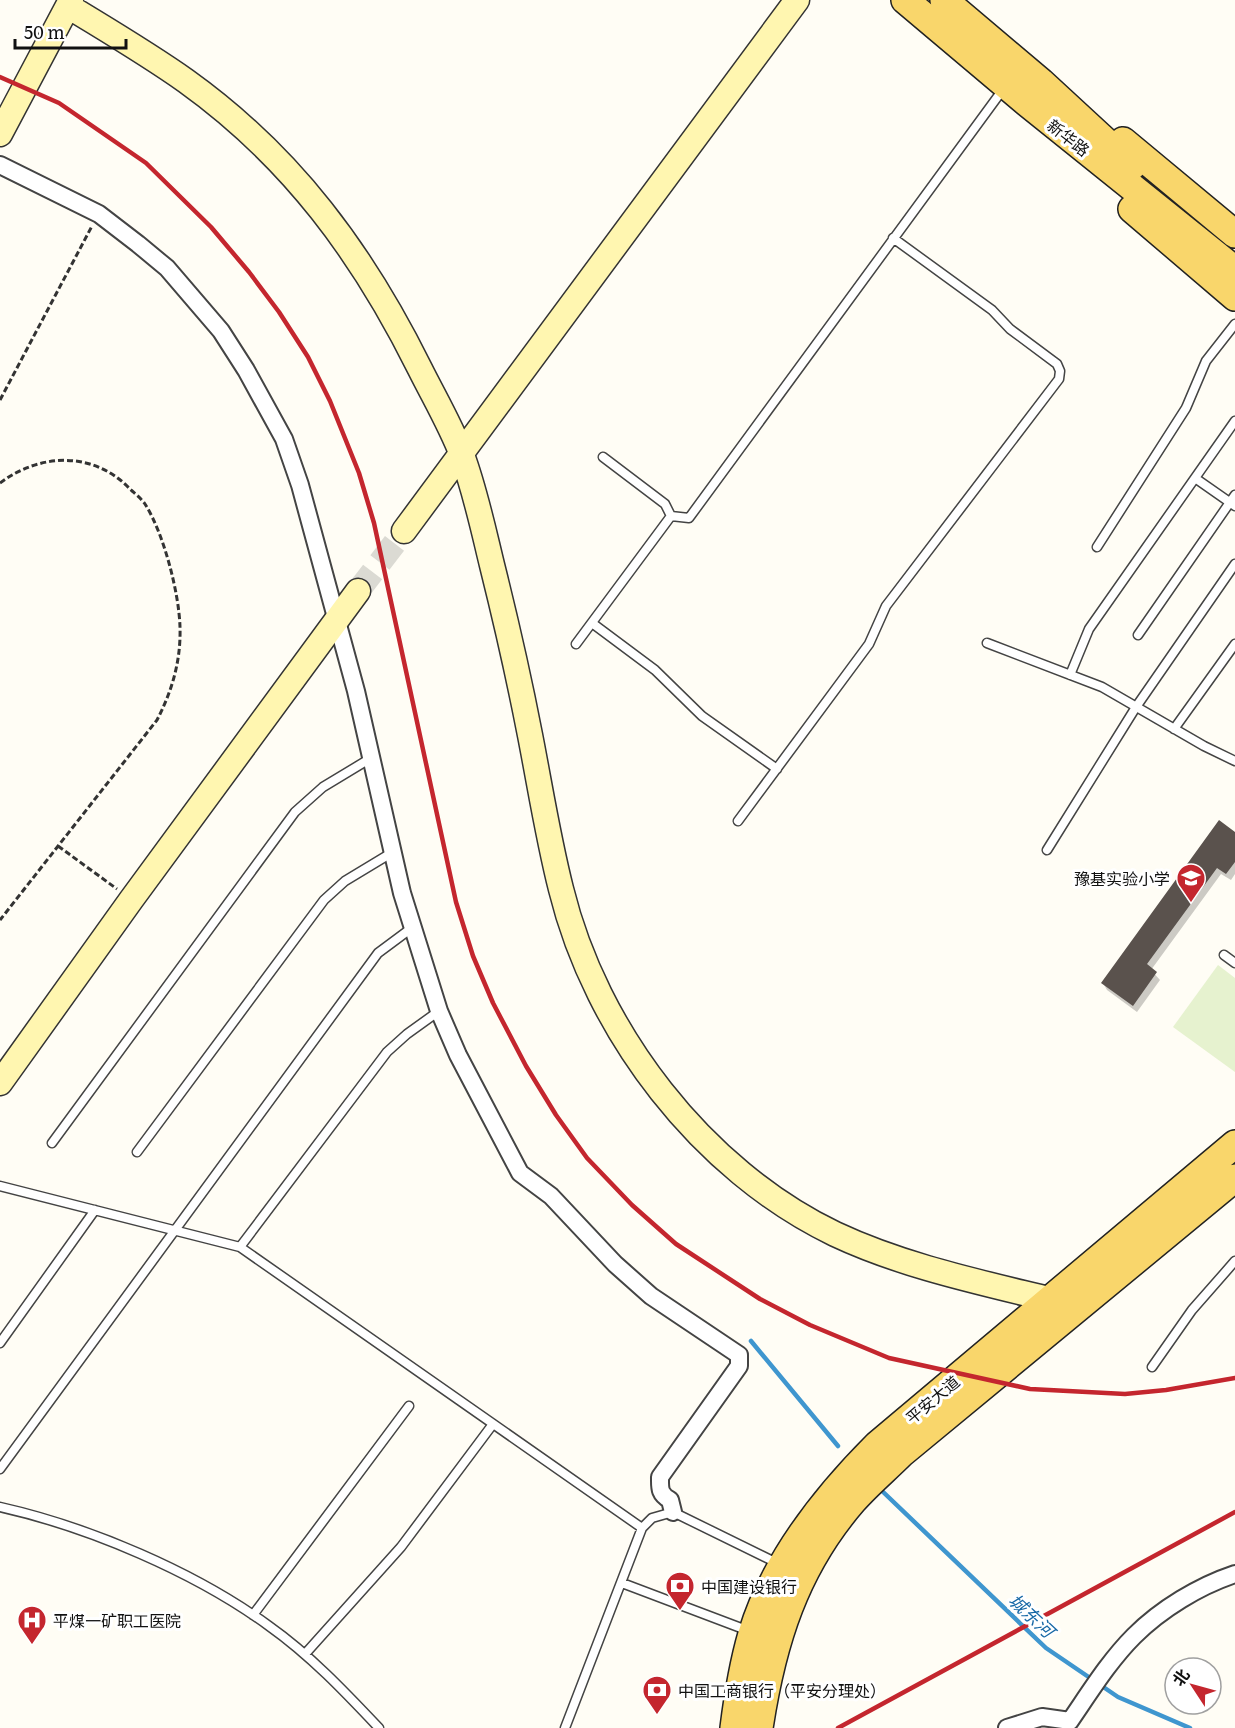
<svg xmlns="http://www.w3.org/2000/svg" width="1235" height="1728" viewBox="0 0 1235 1728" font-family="Literata,'Noto Sans SC',serif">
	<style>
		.pitch { fill: #e6f2cf }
		.shadow { fill: #0003 }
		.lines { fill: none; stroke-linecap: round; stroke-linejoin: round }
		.stream { stroke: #3f96cf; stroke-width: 4.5 }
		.building { fill: #5a524d }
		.secondary-tunnel { stroke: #dbdad3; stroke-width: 24; stroke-dasharray: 24 12; stroke-linecap: butt }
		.lane-casing { stroke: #444; stroke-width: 11 }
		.street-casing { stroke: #444; stroke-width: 20 }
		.secondary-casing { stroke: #333; stroke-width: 27 }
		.primary-casing { stroke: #222; stroke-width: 30 }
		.path { stroke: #333; stroke-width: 3; stroke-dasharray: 6 3; stroke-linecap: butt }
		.lane { stroke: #fff; stroke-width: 8 }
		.street { stroke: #fff; stroke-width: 16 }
		.secondary { stroke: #fff6b0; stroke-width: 24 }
		.primary { stroke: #f9d66b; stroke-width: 27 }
		.rail { stroke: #c4262e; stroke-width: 4.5 }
		.labels { text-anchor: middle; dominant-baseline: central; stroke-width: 6; stroke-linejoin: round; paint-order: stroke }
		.street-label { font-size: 16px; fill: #111; stroke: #fff }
		.poi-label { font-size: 16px; fill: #111; stroke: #fff; text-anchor: start }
		.water-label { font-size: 18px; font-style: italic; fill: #1768a6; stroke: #fff }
	</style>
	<rect width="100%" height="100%" fill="#fffdf5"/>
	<path class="pitch" d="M1218,965L1235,978V1072L1173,1027Z"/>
	<path class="shadow" d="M1235,834V874L1231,880L1221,874L1151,970L1160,980L1137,1012L1107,990L1103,983Z"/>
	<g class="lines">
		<path class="stream" d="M751,1341L838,1446
			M880,1489L1046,1648L1118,1697L1190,1728"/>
	</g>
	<path class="building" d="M1219,820L1235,832V862L1226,874L1217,868L1147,964L1157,972L1133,1006L1101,983Z"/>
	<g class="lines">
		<path class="secondary-tunnel" d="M358,591L404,531"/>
		<g class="lane-casing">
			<path id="lane" d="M603,457L665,504L671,516L689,518L1004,88
				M1195,478L1235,506
				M1097,547L1186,408L1206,361L1235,324
				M592,623L655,670L702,716L777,769
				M1138,635L1235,495
				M987,643L1102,687L1204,746L1235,761
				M576,644L671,516
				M1070,675L1089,629L1235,421
				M1174,729L1235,644
				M738,821L869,644L886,606L1059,379L1060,371L1057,364L1010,329L992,310L893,238
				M1047,850L1136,707L1235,564
				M1224,955L1235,963
				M52,1143L295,812L323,787L371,758
				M137,1152L324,900L345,881L393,852
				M0,1186L240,1247L642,1528
				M240,1247L387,1052L407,1034L439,1011
				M0,1343L95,1210
				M1152,1367L1192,1310L1235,1261
				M0,1469L378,953L413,927
				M0,1507C89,1527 195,1572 269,1626C310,1655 345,1692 379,1728
				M622,1583L749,1631
				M253,1615L409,1406
				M305,1654L401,1547L493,1424
				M565,1728L642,1528L652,1518L673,1512L779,1564"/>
		</g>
		<g class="street-casing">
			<path id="street" d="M0,165L99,214L138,244L167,268L221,331L246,370L284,439L300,485L356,691L402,893L439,1011L458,1055L520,1173L551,1196L615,1264L651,1296L739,1355V1366L660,1477C660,1488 659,1494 670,1500L673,1512
				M1007,1728L1042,1717L1070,1721C1090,1692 1109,1661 1134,1636C1161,1609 1199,1586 1235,1574"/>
		</g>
		<g class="secondary-casing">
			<path id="secondary" d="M68,6C107,30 148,54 186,81C292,157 363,254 420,369C434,397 451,426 462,455C475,490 483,528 492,565C506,621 519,678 530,735C540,786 548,838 561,889C596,1032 702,1170 835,1234C903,1266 979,1282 1052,1300
				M0,134L71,0
				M404,531L797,0
				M0,1083L131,900L358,591"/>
		</g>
		<g class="primary-casing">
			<path id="primary" d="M905,0L1026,102L1235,270
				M944,0L1041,82L1132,166
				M1123,141L1235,234
				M1132,209L1235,297
				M734,1728C738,1696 743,1665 752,1634C774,1561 824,1498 877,1445L1235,1144
				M759,1728C772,1642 795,1568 853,1501C868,1484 886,1469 902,1453L1235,1178"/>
		</g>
		<path class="path" d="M0,400L92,226
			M0,483C40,453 93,451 129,488C134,493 141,498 145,504C164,534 179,593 180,627C181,661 172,691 157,720L0,920
			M58,846L117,889"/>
		<use href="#lane" class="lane"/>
		<use href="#street" class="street"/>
		<use href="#secondary" class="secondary"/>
		<use href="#primary" class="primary"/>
		<path class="rail" d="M0,77L59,103L146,163L211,227L249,272L279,312L308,357L330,401L359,473L374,523L456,902L473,956L493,1003L526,1066L556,1115L587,1158L632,1205L676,1244L760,1299L810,1325L889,1358L1030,1389L1125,1394L1166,1390L1235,1378
			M838,1728L1235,1512"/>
	</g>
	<defs>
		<g id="school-pin" transform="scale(1.5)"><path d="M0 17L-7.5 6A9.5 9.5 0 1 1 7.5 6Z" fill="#c4262e" stroke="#fff"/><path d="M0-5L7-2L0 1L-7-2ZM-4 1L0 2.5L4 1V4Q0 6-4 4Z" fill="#fff"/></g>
		<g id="bank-pin" transform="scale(1.5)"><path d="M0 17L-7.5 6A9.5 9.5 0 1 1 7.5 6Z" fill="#c4262e" stroke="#fff"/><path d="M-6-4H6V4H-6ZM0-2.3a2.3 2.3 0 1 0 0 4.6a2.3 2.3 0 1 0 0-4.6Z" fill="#fff"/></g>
		<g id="hospital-pin" transform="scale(1.5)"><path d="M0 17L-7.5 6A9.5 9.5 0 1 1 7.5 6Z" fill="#c4262e" stroke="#fff"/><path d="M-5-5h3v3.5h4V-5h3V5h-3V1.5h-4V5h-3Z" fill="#fff"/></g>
	</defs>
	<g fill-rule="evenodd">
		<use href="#school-pin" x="1191" y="878"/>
		<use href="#bank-pin" x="680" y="1586"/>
		<use href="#hospital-pin" x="32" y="1620"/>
		<use href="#bank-pin" x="657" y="1690"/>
	</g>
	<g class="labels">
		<g class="street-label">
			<text transform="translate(1069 137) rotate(38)">新华路</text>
			<text transform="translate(932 1399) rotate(-40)">平安大道</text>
		</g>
		<g class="poi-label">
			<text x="1170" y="878" text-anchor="end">豫基实验小学</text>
			<text x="701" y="1586">中国建设银行</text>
			<text x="53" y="1620">平煤一矿职工医院</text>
			<text x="678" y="1690">中国工商银行（平安分理处）</text>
		</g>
		<g class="water-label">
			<text transform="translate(1032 1615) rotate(43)">城东河</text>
		</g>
	</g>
	<g transform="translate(1193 1686) rotate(306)"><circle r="28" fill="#ffffff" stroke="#a0a0a0" stroke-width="1.5"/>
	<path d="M0-4.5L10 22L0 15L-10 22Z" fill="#c4262e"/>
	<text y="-9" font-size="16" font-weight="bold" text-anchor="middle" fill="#111111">北</text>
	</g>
	<path d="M15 39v9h111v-9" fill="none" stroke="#111111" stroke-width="3"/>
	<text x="24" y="39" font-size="18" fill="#111111" stroke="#ffffff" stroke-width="4.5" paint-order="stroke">50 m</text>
</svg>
